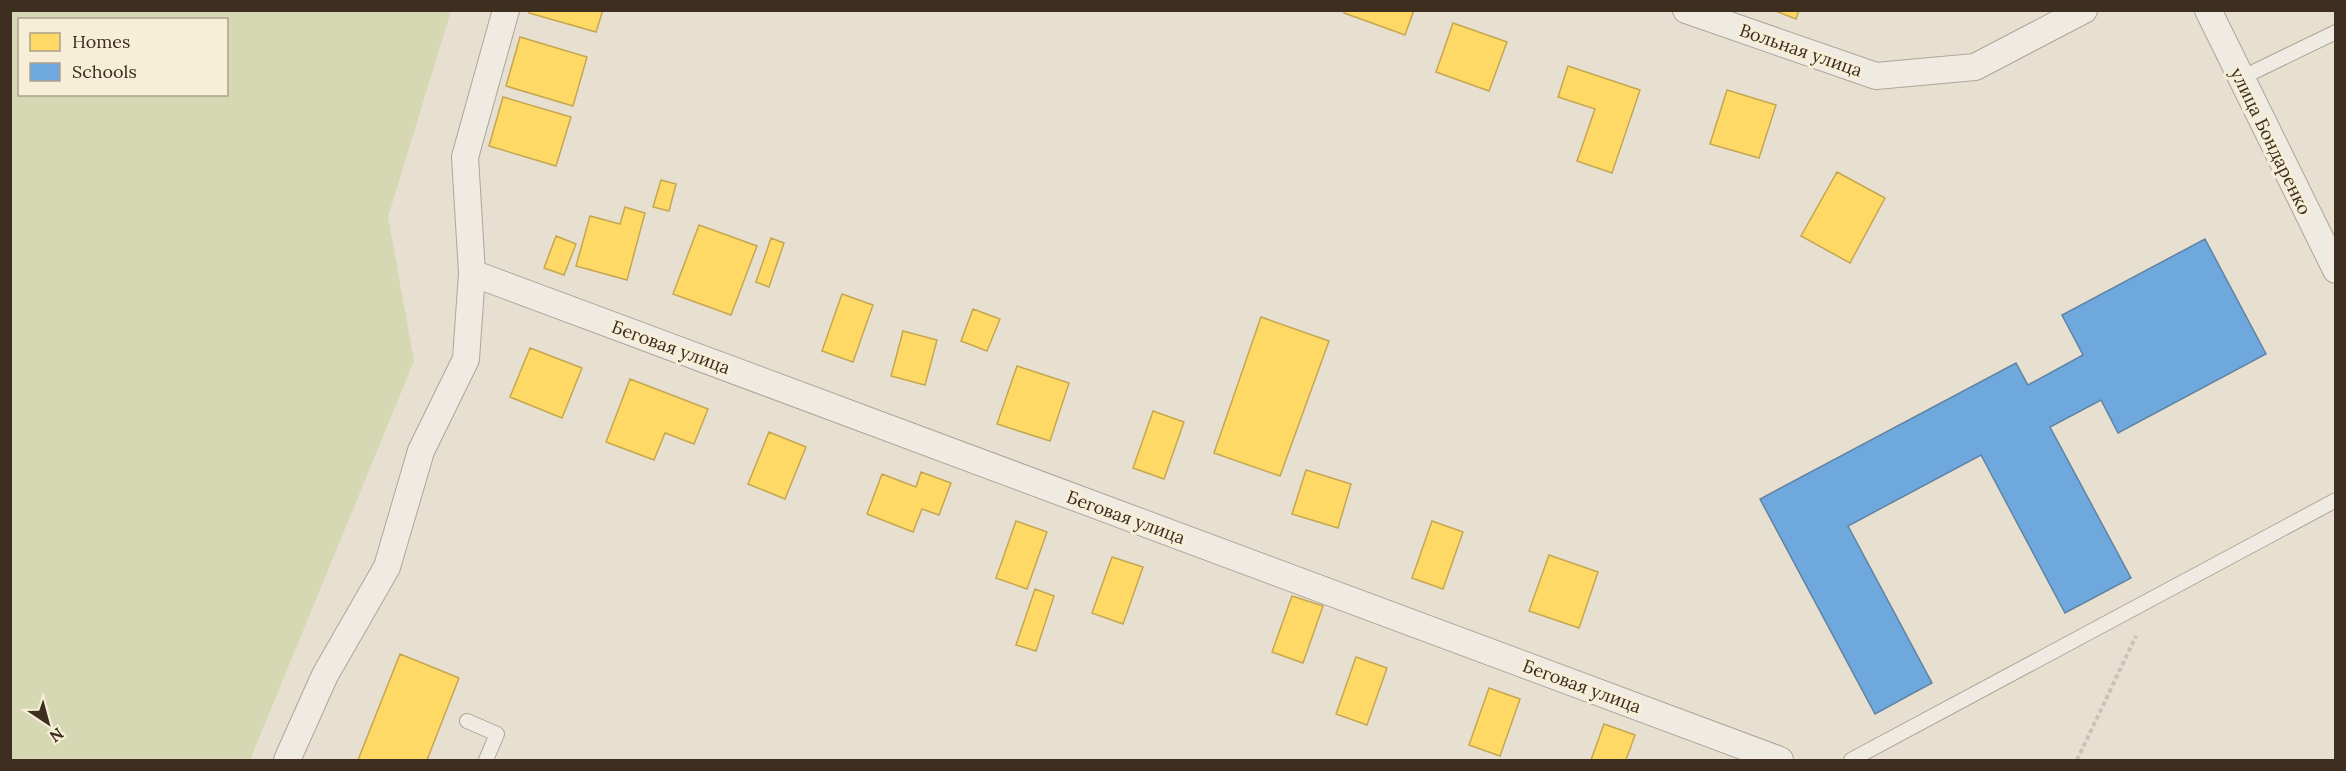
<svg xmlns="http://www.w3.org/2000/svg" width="2346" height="771" viewBox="0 0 2346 771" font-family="Lora,serif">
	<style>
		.green { fill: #d6d7b3; fill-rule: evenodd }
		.homes { fill: #ffd966; stroke: #c5a651; stroke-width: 1.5 }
		.schools { fill: #6fa8dc; stroke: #6083a4; stroke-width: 1.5 }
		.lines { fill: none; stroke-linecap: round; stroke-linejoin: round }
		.lane-casing { stroke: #ada599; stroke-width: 16 }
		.street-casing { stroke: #ada599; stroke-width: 28 }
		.path { stroke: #c8c2b9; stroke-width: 4; stroke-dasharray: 4.5 3; stroke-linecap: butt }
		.lane { stroke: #efebe3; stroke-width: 14 }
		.street { stroke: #efebe3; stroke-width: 26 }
		.labels { text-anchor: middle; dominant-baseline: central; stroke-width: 6; stroke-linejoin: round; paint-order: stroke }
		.street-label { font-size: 18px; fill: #3d2e20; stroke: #f7eed8 }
	</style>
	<rect width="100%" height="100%" fill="#e7e0d1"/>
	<path class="green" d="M10,11H451L388,217L414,361L250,760H11ZM20,20H226V94H20Z"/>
	<path class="homes" d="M530,10H603L596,32L529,13Z
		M1345,10H1414L1405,35L1344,13Z
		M1773,10H1799L1796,19Z
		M1453,23L1507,42L1489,91L1436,72Z
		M520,37L587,57L573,106L506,86Z
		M1568,66L1640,90L1612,173L1577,161L1595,109L1558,97Z
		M1727,90L1776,105L1759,158L1710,144Z
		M503,97L571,117L556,166L489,146Z
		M1837,172L1885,198L1850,263L1801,236Z
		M661,180L676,184L669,211L653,207Z
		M625,207L645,213L627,280L576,266L590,216L620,224Z
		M699,225L757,246L731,315L673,294Z
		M556,236L576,244L564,275L544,268Z
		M771,238L784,243L769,287L756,282Z
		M842,294L873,305L853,362L822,351Z
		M973,309L1000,319L987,351L961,341Z
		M1261,317L1329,341L1280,476L1214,453Z
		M903,331L937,340L925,385L891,376Z
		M530,348L582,368L562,418L510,397Z
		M1017,366L1069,383L1050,441L997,424Z
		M630,379L708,409L694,444L665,433L654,460L606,442Z
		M1153,411L1184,422L1164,479L1133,468Z
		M769,432L806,447L785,499L748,484Z
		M1306,470L1351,484L1338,528L1292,514Z
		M921,472L951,483L939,515L922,509L913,532L867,514L882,474L916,487Z
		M1016,521L1047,532L1027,589L996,578Z
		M1432,521L1463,532L1443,589L1412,578Z
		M1549,555L1598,572L1579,628L1529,611Z
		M1112,557L1143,567L1123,624L1092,613Z
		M1035,589L1054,596L1036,651L1016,645Z
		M1292,596L1323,606L1303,663L1272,652Z
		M400,654L459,678L427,760H358Z
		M1356,657L1387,668L1367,725L1336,714Z
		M1489,688L1520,699L1500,756L1469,745Z
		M1604,724L1635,735L1626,760H1591Z"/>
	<path class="schools" d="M2205,239L2266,354L2118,433L2101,400L2050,427L2131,578L2065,613L1981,455L1848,526L1932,683L1875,714L1760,499L2016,363L2028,385L2083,355L2062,315Z"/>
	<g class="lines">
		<g class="lane-casing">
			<path id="lane" d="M2241,78L2336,32
				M467,721L497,734L486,760
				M1851,760L2336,500"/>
		</g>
		<g class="street-casing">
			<path id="street" d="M1686,10L1876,76L1975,67L2084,10
				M2208,10L2336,270
				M472,273L1780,760
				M287,760L325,675L387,567L421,451L466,359L472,273L465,157L506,10"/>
		</g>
		<path class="path" d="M2077,760L2136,636"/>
		<use href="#lane" class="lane"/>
		<use href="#street" class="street"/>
	</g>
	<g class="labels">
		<g class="street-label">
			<text transform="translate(1801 50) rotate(19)">Вольная улица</text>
			<text transform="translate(2271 141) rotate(64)">улица Бондаренко</text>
			<text transform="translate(671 347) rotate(20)">Беговая улица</text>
			<text transform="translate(1126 517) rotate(20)">Беговая улица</text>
			<text transform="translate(1582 686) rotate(20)">Беговая улица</text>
		</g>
	</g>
	<rect width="2346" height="771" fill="none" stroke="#3d2e20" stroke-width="24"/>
	<rect x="18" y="18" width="210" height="78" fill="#f7eed8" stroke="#ada18e" stroke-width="1.5"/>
	<rect x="30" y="33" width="30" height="18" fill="#ffd966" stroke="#ada18e" stroke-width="1.5"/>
	<text x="72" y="48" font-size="18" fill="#3d2e20">Homes</text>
	<rect x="30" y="63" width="30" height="18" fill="#6fa8dc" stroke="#ada18e" stroke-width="1.5"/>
	<text x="72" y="78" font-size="18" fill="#3d2e20">Schools</text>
	<g transform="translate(48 723) rotate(144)" stroke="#f7eed8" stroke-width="4.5" paint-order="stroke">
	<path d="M0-4.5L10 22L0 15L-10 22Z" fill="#3d2e20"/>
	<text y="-9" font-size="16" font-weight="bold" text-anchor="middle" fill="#3d2e20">N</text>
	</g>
</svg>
